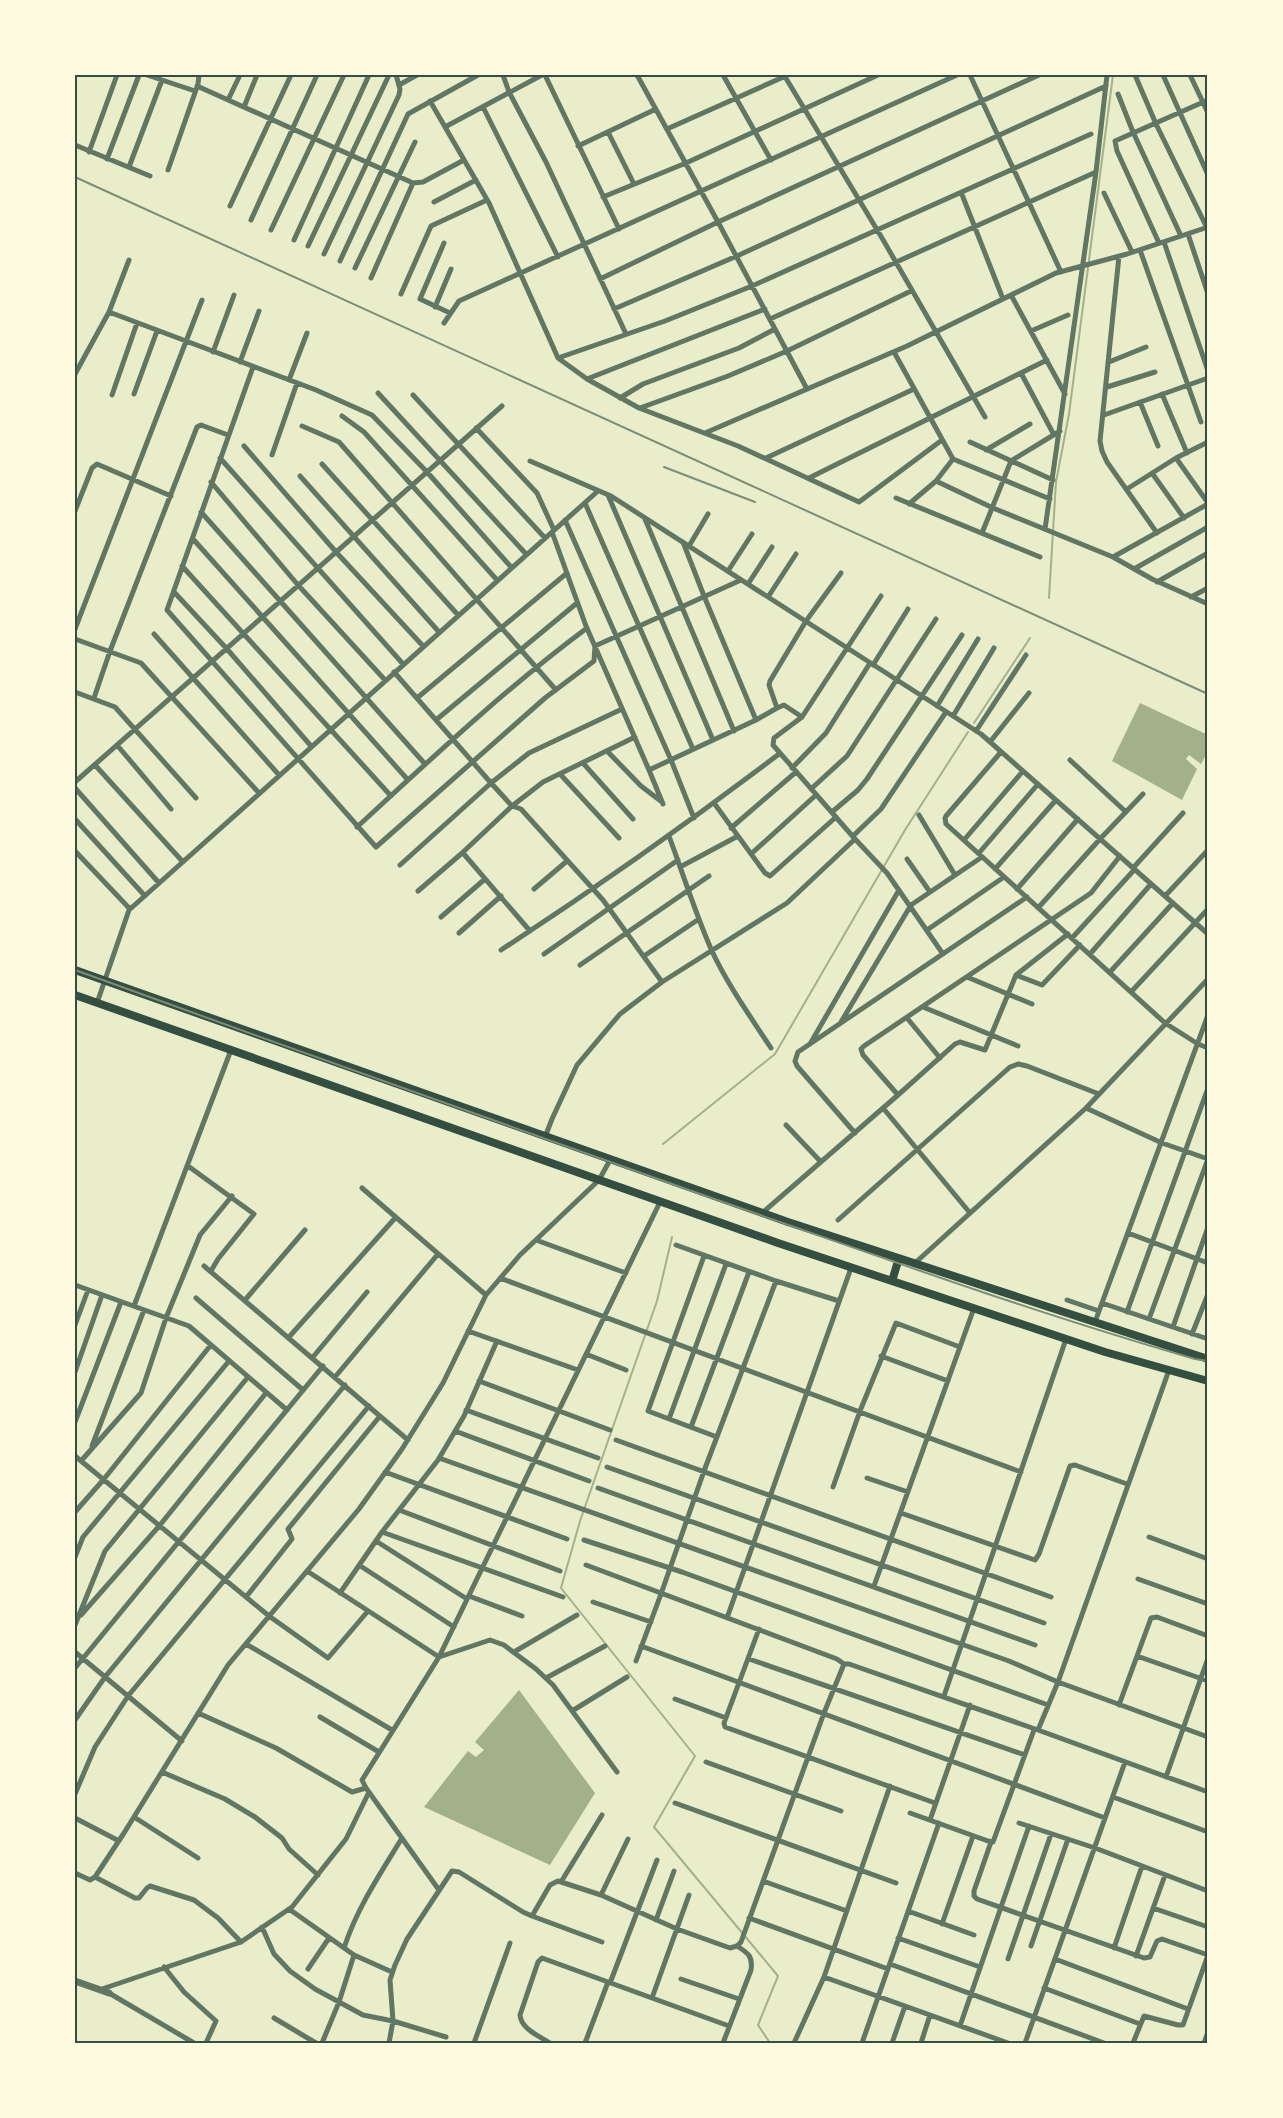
<svg xmlns="http://www.w3.org/2000/svg" width="1283" height="2118" viewBox="0 0 1283 2118" font-family="Cabin,sans-serif">
	<style>
		.water { fill: #a3b18a }
		.lines { fill: none; stroke-linecap: round; stroke-linejoin: round }
		.stream { stroke: #a3b18a; stroke-width: 2 }
		.minor { stroke: #617663; stroke-width: 5 }
		.tertiary { stroke: #617663; stroke-width: 7 }
		.trunk { stroke: #344e41; stroke-width: 8 }
		.rail { stroke: #7c8e77; stroke-width: 2 }
		.neatline { fill: none; stroke: #344e41; stroke-width: 2 }
	</style>
	<rect width="100%" height="100%" fill="#e9edc9"/>
	<path class="water" d="M1140,703L1208,735V751L1201,764L1189,755L1186,759L1197,769L1182,800L1112,761Z
		M519,1690L595,1793L550,1865L424,1807L468,1751L476,1757L484,1750L475,1742Z"/>
	<g class="lines">
		<path class="stream" d="M1049,598L1056,482L1069,414L1113,75
			M974,723L1030,638
			M663,1144L775,1054L905,830L968,732
			M672,1237L657,1301L580,1521L561,1588L695,1756L654,1827L778,1976L758,2025L770,2043"/>
		<path class="minor" d="M147,75L195,91
			M503,75L509,92L546,162L626,334
			M545,75L619,229
			M637,75L718,222L807,389
			M723,75L771,160
			M784,75L882,238L985,417
			M970,75L1061,272
			M1135,75L1156,124L1207,228
			M1163,75L1208,175
			M1190,75L1208,113
			M399,85L417,75
			M197,86L413,183L423,182L464,160
			M1118,94L1133,132L1181,236
			M228,100L240,75
			M430,101L489,203L558,358L587,379L639,408L738,446L859,502L942,440
			M244,107L257,75
			M483,107L558,257
			M445,127L542,75
			M667,129L788,75
			M608,132L634,184
			M75,145L150,176
			M578,146L656,109
			M89,152L117,75
			M107,159L139,75
			M129,167L162,80
			M168,170L198,84L199,75
			M961,192L1003,299
			M1104,193L1132,252
			M603,197L686,163L878,75
			M434,202L476,180
			M230,206L291,75
			M251,220L317,75
			M271,230L344,75
			M1188,234L1208,294
			M294,240L369,75
			M1164,242L1208,371
			M444,243L420,299L450,313
			M1159,243L1117,151L1115,141L1208,100
			M308,246L389,75
			M1140,250L1201,422
			M324,254L399,95L400,89L396,75
			M1119,256L1100,441L1102,451L1107,462L1157,533
			M340,261L408,114L478,75
			M355,268L415,142
			M371,278L413,183
			M600,279L718,222L1039,75
			M401,294L431,226L487,200
			M1011,295L1065,394
			M435,307L451,269
			M614,309L737,256L1106,86
			M109,312L316,390L372,415L427,472L511,567
			M770,319L1096,172
			M444,323L459,301L957,75
			M1031,331L1068,315
			M213,352L234,295
			M894,352L953,459L1050,499
			M558,358L665,321L752,286L1091,134
			M240,362L259,311
			M1109,362L1146,347
			M253,367L167,610L376,847L545,698L594,661L595,646L741,580
			M1021,373L1054,435
			M75,374L109,312L129,260
			M587,379L765,309
			M289,380L307,333
			M1107,387L1155,372
			M378,393L526,554
			M134,394L157,331
			M1162,394L1187,453
			M112,395L137,323
			M413,395L545,538
			M620,398L643,384L739,348L775,329
			M1140,402L1158,446
			M640,408L728,376L787,351L911,291
			M1104,415L1208,378
			M342,416L364,432L497,580
			M302,426L339,442L556,690
			M476,428L537,493L554,530
			M705,433L907,346L1056,273L1127,254L1208,227
			M970,442L1053,480
			M244,446L336,552L423,646
			M986,450L1030,424
			M272,455L297,383
			M220,458L403,664
			M766,458L914,389
			M1176,458L1208,503
			M530,461L611,496L981,734L1208,934
			M322,464L458,615
			M1152,473L1184,518
			M300,476L439,632
			M809,478L1047,360
			M936,481L953,459
			M211,482L298,585L385,680
			M1127,489L1176,458L1208,442
			M608,495L713,740
			M896,498L1040,557
			M585,503L693,749
			M909,504L936,481L993,508L1113,557L1152,579L1208,604
			M75,511L92,468L97,464L171,496
			M201,512L425,764
			M645,519L734,731
			M565,520L671,760L694,818
			M1045,529L1096,172L1107,75
			M552,532L586,626L649,770
			M982,533L1011,461L1060,431
			M193,539L408,780
			M683,542L704,596L756,720
			M689,546L708,514
			M1113,557L1208,504
			M182,566L391,796
			M1134,569L1208,527
			M728,571L752,534
			M1157,582L1208,553
			M748,584L772,547
			M174,592L227,649L311,746
			M881,596L802,717L774,738L773,745L855,839L887,873L943,954
			M768,597L796,554
			M1191,597L1208,588
			M75,629L202,300
			M154,634L279,775
			M75,639L141,663L259,793
			M873,665L908,609
			M394,672L491,783L512,806L521,809L603,900L662,982
			M75,692L115,707L196,798
			M94,698L110,651L197,427L201,425L228,435
			M417,698L567,573
			M937,706L978,639
			M777,708L784,705L802,717
			M953,716L994,648
			M436,720L577,603
			M976,731L1026,655
			M990,742L1029,693
			M117,745L171,809
			M607,751L641,786L662,802
			M1001,752L946,816L945,818L946,824L1165,1023L1198,1044L1208,1048
			M1070,760L1126,812
			M583,763L633,819
			M95,765L183,862
			M792,768L826,733L870,663
			M560,774L619,838
			M75,782L502,406
			M75,788L159,883
			M811,789L847,756L936,619
			M714,803L765,873L770,876L836,817
			M663,804L649,770L756,720L777,708L769,685L770,681L806,621L841,573
			M832,812L858,790L867,779L962,635
			M919,815L955,875
			M75,819L145,896
			M357,827C432,758 505,689 587,628
			M731,828L796,772
			M669,836C683,874 695,912 711,949C727,984 750,1016 771,1048
			M853,836L881,809L946,712
			M964,840L1023,771
			M75,851L130,909
			M463,853L530,931
			M979,853L1038,784
			M751,854L816,795
			M907,859L930,892
			M400,865L491,783L529,753L622,709
			M680,867L738,836
			M1133,868L1183,813
			M995,869L1056,800
			M534,889L567,861
			M1017,889L1078,819
			M418,891L461,854L512,806L543,782L635,737
			M1165,896L1208,850
			M1038,908L1100,839L1143,794
			M441,917L485,879
			M927,930L1004,877
			M459,933L501,896
			M1072,938L1135,869
			M501,950C596,888 688,823 779,754
			M544,954L678,860
			M1090,954L1151,884
			M644,956L699,919
			M580,965L709,876
			M1110,972L1173,903
			M1016,975L1042,985L1080,945
			M967,977L1032,1004
			M1131,992L1208,909
			M97,1003L129,910L598,491
			M923,1007L1018,1046
			M907,1018L940,1058
			M841,1022L911,905L982,857
			M810,1044L899,890
			M898,1095L863,1055L861,1049L864,1046L1091,893L1120,856
			M883,1108L970,1213
			M1086,1108L1162,1143L1208,1159
			M786,1125L821,1162
			M855,1133L797,1066L795,1061L798,1052L1027,897
			M545,1137L552,1119L577,1065L620,1014L662,982L787,903L855,839
			M188,1166L254,1214L218,1259L211,1271
			M362,1188L486,1295
			M762,1213L898,1095L955,1044L960,1042L985,1050L1016,975L1068,934
			M838,1220L1010,1067L1018,1064L1027,1066L1099,1094
			M1128,1233L1208,1263
			M536,1240L626,1273
			M676,1245L776,1281
			M704,1256L648,1411L717,1437
			M915,1263L1086,1108L1208,979
			M204,1266L408,1440
			M500,1278L1021,1472
			M75,1285L189,1326L287,1410
			M196,1298L303,1390
			M245,1300L305,1230
			M1067,1300L1099,1311L1095,1322
			M1102,1303L1208,1339
			M134,1306L231,1050
			M1099,1311L1208,1015
			M1127,1312L1208,1088
			M1149,1319L1208,1159
			M75,1325L88,1290
			M1173,1327L1208,1227
			M468,1331L578,1370
			M1192,1334L1208,1294
			M289,1337L396,1217
			M586,1354L626,1370
			M881,1356L948,1381
			M313,1357L367,1292
			M75,1372L102,1295
			M335,1377L438,1254
			M479,1381L610,1430
			M466,1410L598,1458
			M669,1419L726,1264
			M75,1422L121,1302
			M691,1427L749,1272
			M455,1431L589,1481
			M616,1440L1051,1597
			M92,1446L144,1310
			M75,1456L269,1616L328,1658L368,1611
			M439,1458L1009,1661L1058,1682L1208,1737
			M81,1461L141,1393L166,1318L200,1235L232,1196
			M607,1467L1044,1623
			M385,1472L567,1539
			M867,1478L908,1492
			M833,1487L860,1411L896,1323L960,1347
			M598,1488L1035,1645
			M399,1510L560,1571
			M75,1512L104,1479L210,1346
			M901,1513L1035,1560L1039,1554L1070,1466L1075,1465L1127,1484
			M382,1532L563,1597
			M1149,1537L1208,1559
			M584,1540L682,1572L1048,1705
			M376,1541L467,1599
			M75,1557L83,1537L229,1361
			M359,1565L454,1627
			M586,1565L837,1659L844,1664
			M307,1571L439,1657L490,1640L504,1645L536,1669L553,1685L617,1772
			M1138,1579L1208,1604
			M874,1586L974,1308
			M340,1593L382,1532L438,1460L464,1416L497,1341
			M469,1596L522,1616
			M246,1597L292,1539L288,1529L380,1416
			M593,1602L651,1622
			M81,1615L160,1525L266,1393
			M727,1618L851,1268
			M75,1625L105,1551L248,1377
			M759,1629L724,1723L725,1727L935,1803
			M246,1644L392,1730
			M641,1646L1105,1818
			M75,1652L182,1741
			M514,1652L577,1615
			M1137,1656L1208,1681
			M749,1659L1025,1755
			M636,1661L661,1594L704,1471L776,1281L839,1301
			M75,1668L323,1366
			M546,1678L605,1646
			M944,1696L1066,1339
			M675,1699L726,1718
			M1119,1705L1151,1618L1157,1617L1208,1636
			M572,1711L627,1677
			M198,1713L276,1748L352,1792L366,1788
			M320,1717L379,1752
			M75,1720L105,1677L345,1385
			M1038,1730L1208,1792
			M706,1762L841,1811
			M162,1772L225,1799L255,1817L282,1838L289,1849L318,1875
			M1166,1777L1208,1658
			M75,1794L95,1747L128,1696L369,1406
			M1113,1797L1208,1832
			M675,1803L896,1883
			M910,1813L988,1841L993,1842L1034,1730
			M134,1817L198,1858
			M75,1818L119,1841
			M930,1820L970,1705
			M1019,1823L1095,1848L1208,1891
			M991,1842L974,1891V1896L977,1899L1144,1958L1150,1957L1157,1941L1162,1939L1208,1955
			M75,1873L90,1880L95,1877L124,1833L228,1665L359,1509L402,1449L443,1383L486,1295L520,1255L599,1180L610,1160
			M95,1877L135,1898H139L147,1888L150,1886L194,1900L218,1918L241,1942
			M763,1881L847,1911
			M561,1882L602,1815
			M439,1890L366,1788L362,1780L439,1657L660,1202
			M601,1895L628,1839
			M1153,1908L1208,1927
			M289,1909L354,1955L392,1972
			M908,1911L974,1935
			M532,1916L602,1942
			M749,1918L888,1969
			M656,1920L674,1871
			M942,1924L973,1836
			M262,1927L274,1954L290,1971L315,1989L363,2015L393,2021L446,2037
			M898,1938L980,1967
			M1031,1946L1068,1839
			M344,1948C357,1908 380,1874 402,1838
			M1114,1948L1142,1866
			M1136,1956L1165,1875
			M1008,1959L1051,1834
			M1055,1959L1188,2009
			M890,1964L1104,2043
			M164,1967L184,1992L216,2021L206,2043
			M308,1969L329,1938
			M824,1977L1008,2043
			M681,1979L739,1999
			M610,1983L657,1860
			M1044,1988L1140,2024
			M102,1989L241,1942L292,1907L346,1839L369,1792
			M109,1993L194,2043
			M652,1998L689,1895
			M274,2018L316,2043
			M960,2026L1029,1826
			M322,2043L339,2002L354,1955
			M389,2043L393,2021L390,1980L395,1965L407,1939L452,1871L459,1872L523,1912L532,1916L550,1885L558,1881L601,1895L677,1929L730,1948L737,1946L741,1942L824,1713L844,1664H849L1038,1730L1058,1682L1169,1370
			M474,2043L510,1943
			M550,2043C539,2036 521,2029 520,2015L538,1962L542,1958L729,2026
			M585,2043L608,1982
			M723,2043L751,1970C753,1956 748,1953 737,1946
			M794,2043L824,1977L890,1786
			M862,2043L939,1823
			M892,2043L905,2006
			M921,2043L930,2015
			M1025,2043L1125,1762
			M1133,2043L1144,2016L1178,2025H1183L1208,1955
			M1204,2043L1208,2032"/>
		<path class="tertiary" d="M75,1981L109,1993"/>
		<path class="trunk" d="M75,970L788,1222L1208,1359
			M75,995L778,1243L1105,1352L1208,1381
			M892,1281L899,1258"/>
		<path class="rail" d="M75,177L1208,694
			M664,467L755,502
			M75,970C284,1046 494,1121 703,1195C866,1252 1029,1311 1195,1359L1208,1361"/>
	</g>
	<rect width="1283" height="2118" fill="none" stroke="#fefae0" stroke-width="153"/>
	<rect x="76" y="76" width="1130" height="1966" class="neatline"/>
</svg>
